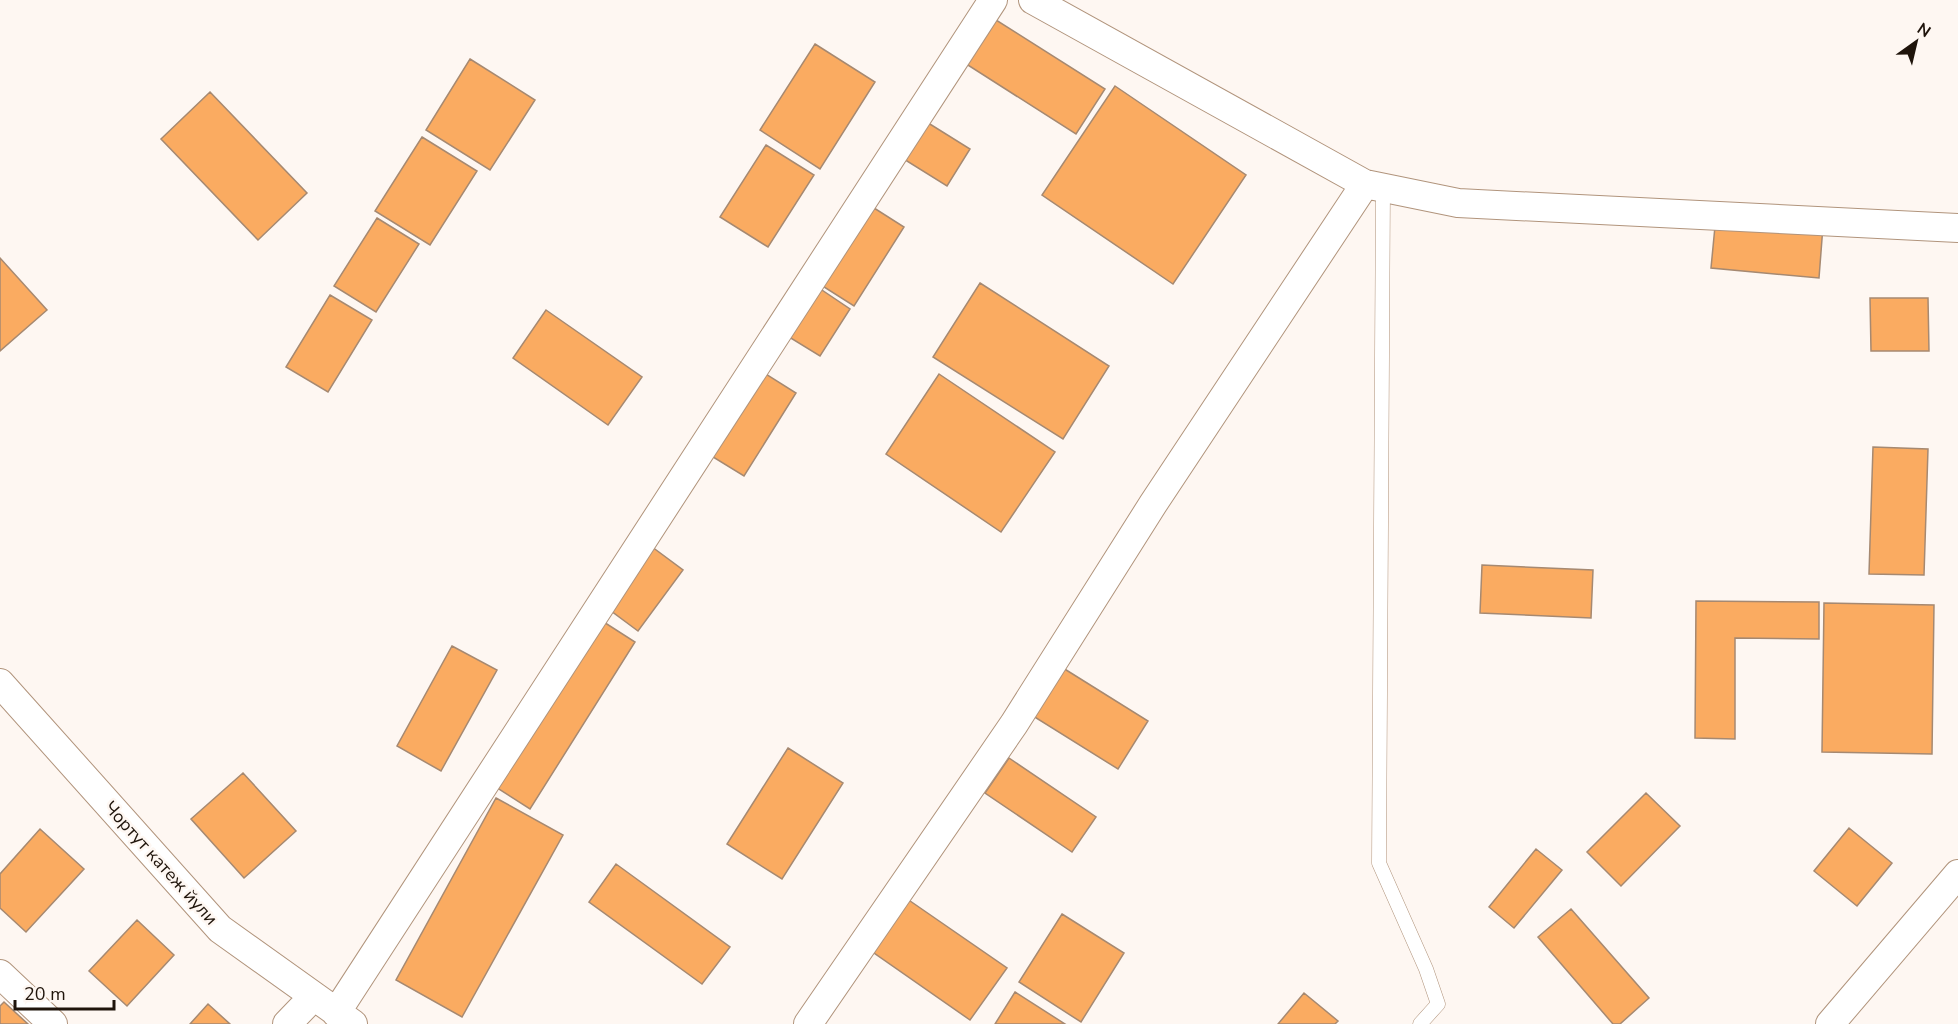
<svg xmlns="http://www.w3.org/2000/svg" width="1958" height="1024" viewBox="0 0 1958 1024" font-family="'Nunito Sans',sans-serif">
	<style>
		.building { fill: #faab61; stroke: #a68971; stroke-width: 1.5 }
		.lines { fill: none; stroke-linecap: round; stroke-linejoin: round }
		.service-casing { stroke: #b1947c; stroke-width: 15 }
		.minor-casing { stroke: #b1947c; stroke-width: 30 }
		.service { stroke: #fff; stroke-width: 14 }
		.minor { stroke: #fff; stroke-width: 28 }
		.labels { text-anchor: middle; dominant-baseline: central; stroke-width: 5; stroke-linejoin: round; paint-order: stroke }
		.street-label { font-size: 18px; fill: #1f140b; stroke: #fef7f2 }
	</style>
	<rect width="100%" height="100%" fill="#fef7f2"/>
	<path class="building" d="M977,8L1105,89L1076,134L949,53Z
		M815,44L875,82L820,169L760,130Z
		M470,59L535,100L490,170L426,130Z
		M1115,86L1246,175L1173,284L1042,195Z
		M210,92L307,193L258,240L161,139Z
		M909,111L970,149L947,186L886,148Z
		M422,137L477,171L430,245L375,211Z
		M766,145L814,175L768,247L720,217Z
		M852,194L904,227L854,306L802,273Z
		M1716,216L1823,226L1819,278L1711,268Z
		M377,218L419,244L376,312L334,286Z
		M0,258L47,310L0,351Z
		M807,280L850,309L820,356L776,329Z
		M980,283L1109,366L1063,439L933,357Z
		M330,295L372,320L328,392L286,367Z
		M1870,298H1928L1929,351H1871Z
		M546,310L642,377L608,425L513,358Z
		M753,366L796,393L744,476L700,449Z
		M939,374L1055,452L1001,532L886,454Z
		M1873,447L1928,449L1924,575L1869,574Z
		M640,538L683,570L638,631L595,599Z
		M1482,565L1593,570L1591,618L1480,613Z
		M1696,601L1819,602V639L1735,638V739L1695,738Z
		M1824,603L1934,605L1932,754L1822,752Z
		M585,610L635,642L530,809L480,777Z
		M452,646L497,670L441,771L397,746Z
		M1063,668L1148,721L1118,769L1033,716Z
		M788,748L843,783L782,879L727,844Z
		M1009,758L1096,817L1072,852L985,793Z
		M243,773L296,831L244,878L191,819Z
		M1646,793L1680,826L1621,886L1587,852Z
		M496,798L563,835L462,1017L396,980Z
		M1849,828L1892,863L1857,906L1814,871Z
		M40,829L84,869L26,932L0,908V874Z
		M1536,849L1562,870L1514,928L1489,907Z
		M616,864L730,947L702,984L589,902Z
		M900,894L1007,968L970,1020L864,946Z
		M1571,909L1649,998L1620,1024H1613L1538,937Z
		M1062,914L1124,953L1081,1022L1019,982Z
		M137,920L174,955L127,1006L89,971Z
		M1015,992L1065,1024H995Z
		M1304,993L1338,1021L1335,1024H1278Z
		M4,1002L28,1024H0V1006Z
		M208,1004L230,1024H190Z"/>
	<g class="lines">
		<g class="service-casing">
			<path id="service" d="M1383,187L1379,863L1426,969L1438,1004L1420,1024"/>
		</g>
		<g class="minor-casing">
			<path id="minor" d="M1033,0L1365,184L1458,203L1958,228
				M0,683L220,929L353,1024
				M0,974L53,1024
				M336,1013L993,0
				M287,1024L313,997
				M808,1024L1014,724L1153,504L1365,184
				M1830,1024L1958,874"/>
		</g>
		<use href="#service" class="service"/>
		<use href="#minor" class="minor"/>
	</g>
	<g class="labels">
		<g class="street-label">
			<text transform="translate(161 863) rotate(48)">Чортут катеж йули</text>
		</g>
	</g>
	<g transform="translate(1916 42) rotate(34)" stroke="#fef7f2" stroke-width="4.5" paint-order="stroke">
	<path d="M0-4.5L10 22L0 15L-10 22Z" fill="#1f140b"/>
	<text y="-9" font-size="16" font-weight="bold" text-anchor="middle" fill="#1f140b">N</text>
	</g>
	<path d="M15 1000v9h99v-9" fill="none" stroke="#1f140b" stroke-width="3"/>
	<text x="24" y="1000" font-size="18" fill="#1f140b" stroke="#fef7f2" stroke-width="4.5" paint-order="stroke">20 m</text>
</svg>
